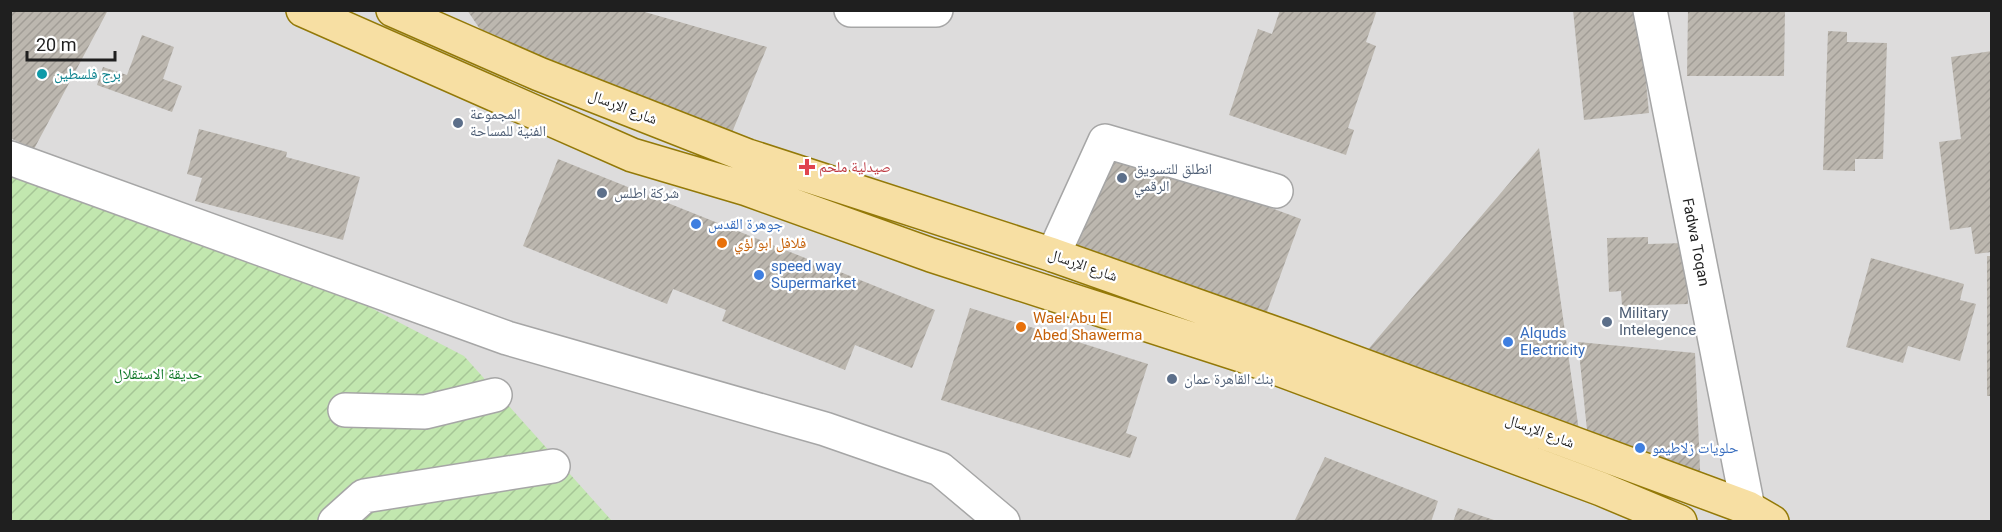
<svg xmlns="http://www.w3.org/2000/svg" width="2002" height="532" viewBox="0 0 2002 532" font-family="Roboto,'Noto Naskh Arabic',sans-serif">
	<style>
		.residential { fill: #dddcdc }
		.garden { fill: url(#garden-furrows) }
		.building { fill: url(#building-hatch) }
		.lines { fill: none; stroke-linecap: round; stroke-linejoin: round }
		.minor-casing { stroke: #a6a6a6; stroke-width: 36 }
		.major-casing { stroke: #937908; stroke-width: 36 }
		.minor { stroke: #fff; stroke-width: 33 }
		.major { stroke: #f7dfa3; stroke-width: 33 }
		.culture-dot { fill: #0f9aa8; stroke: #fff; stroke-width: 2 }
		.service-dot { fill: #5c6f8a; stroke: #fff; stroke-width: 2 }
		.health-dot { fill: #e0444e; stroke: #fff; stroke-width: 2 }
		.shop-dot { fill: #3f7fe0; stroke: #fff; stroke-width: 2 }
		.food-dot { fill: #e8710a; stroke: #fff; stroke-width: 2 }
		.labels { text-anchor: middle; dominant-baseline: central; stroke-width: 4.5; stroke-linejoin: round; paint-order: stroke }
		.culture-label { font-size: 15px; fill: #0d838f; stroke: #fff; text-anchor: start }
		.street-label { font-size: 15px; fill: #1f1f1f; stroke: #fff }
		.service-label { font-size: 15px; fill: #4e5e75; stroke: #fff; text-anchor: start }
		.health-label { font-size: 15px; fill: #be3a42; stroke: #fff; text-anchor: start }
		.shop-label { font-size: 15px; fill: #366cbe; stroke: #fff; text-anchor: start }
		.food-label { font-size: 15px; fill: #c56008; stroke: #fff; text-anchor: start }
		.park-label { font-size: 15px; fill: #117929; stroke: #fff }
	</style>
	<defs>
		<pattern id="garden-furrows" width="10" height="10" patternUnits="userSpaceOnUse" patternTransform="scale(1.5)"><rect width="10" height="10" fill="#c2e7af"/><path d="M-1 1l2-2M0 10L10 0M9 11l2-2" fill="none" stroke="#a6c696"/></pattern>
		<pattern id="building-hatch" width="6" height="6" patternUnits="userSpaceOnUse" patternTransform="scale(1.5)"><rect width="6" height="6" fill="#bcb7af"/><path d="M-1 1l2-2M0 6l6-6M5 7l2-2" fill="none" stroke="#a19d96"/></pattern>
	</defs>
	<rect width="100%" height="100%" fill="#efeee6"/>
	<path class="residential" d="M11,11H1991V521H11Z"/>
	<path class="garden" d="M10,157L292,267L464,356L612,521H11Z"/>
	<path class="building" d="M10,10H108L34,149L10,138Z
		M467,10H638L767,47L729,140L484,35Z
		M1280,10H1377L1366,42L1376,46L1348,128L1354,130L1346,155L1229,115L1258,29L1272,34Z
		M1573,10H1639L1649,113L1584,120Z
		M1688,10H1785L1784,76H1687Z
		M1828,31L1847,32V42L1887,43L1883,159H1855V171L1823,170Z
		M142,35L174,47L163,79L182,86L172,112L97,85L103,67L127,75Z
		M1992,51V252L1975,254L1971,227L1950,230L1939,142L1961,139L1951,57Z
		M199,129L287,152L286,157L360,177L343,240L195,201L202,178L187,174Z
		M1539,148L1580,438L1360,359Z
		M1106,157L1181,174L1301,219L1265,317L1073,245Z
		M558,159L935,310L912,368L855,345L845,370L722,321L726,310L673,289L667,304L523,246Z
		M1648,237V244L1686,243L1688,304L1622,306L1621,291L1609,292L1607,238Z
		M1987,256H1992V396H1987Z
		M1871,258L1964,284L1960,300L1976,304L1960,361L1908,346L1903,363L1846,347Z
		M970,308L1148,364L1126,433L1137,437L1130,458L941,400Z
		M1578,342L1695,353L1701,491L1588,440Z
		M1325,457L1438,501L1431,522H1294Z
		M1458,508L1497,521V522H1453Z"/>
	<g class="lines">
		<g class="minor-casing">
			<path id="minor" d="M851,10H936
				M1650,10L1748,508
				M10,158L507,338L825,429L940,469L1003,522
				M1053,255L1105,141L1276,191
				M345,410L425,412L495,395
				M335,522L364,496L553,466"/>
		</g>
		<g class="major-casing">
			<path id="major" d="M303,10L632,155L747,189L931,255L1241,355L1601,489L1680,522
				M393,10L539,74L748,156L1053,255L1302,343L1748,508L1772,522"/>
		</g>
		<use href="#minor" class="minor"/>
		<use href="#major" class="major"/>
	</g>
	<circle class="culture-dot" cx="42" cy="74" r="6"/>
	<g class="service-dot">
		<circle cx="458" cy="123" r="6"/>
		<circle cx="1122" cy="178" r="6"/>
		<circle cx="602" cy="193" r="6"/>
		<circle cx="1607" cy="322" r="6"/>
		<circle cx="1172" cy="379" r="6"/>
	</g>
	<path class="health-dot" d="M804 158h6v6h6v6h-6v6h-6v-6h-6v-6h6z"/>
	<g class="shop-dot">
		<circle cx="696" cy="224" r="6"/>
		<circle cx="759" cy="275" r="6"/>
		<circle cx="1508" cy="342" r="6"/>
		<circle cx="1640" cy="448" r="6"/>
	</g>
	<g class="food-dot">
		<circle cx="722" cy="243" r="6"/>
		<circle cx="1021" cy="327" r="6"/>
	</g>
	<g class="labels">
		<g class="culture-label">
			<text x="54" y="74">برج فلسطين</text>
		</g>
		<g class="street-label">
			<text transform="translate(623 107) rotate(21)">شارع الإرسال</text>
			<text transform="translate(1696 242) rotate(79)">Fadwa Toqan</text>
			<text transform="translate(1083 265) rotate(19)">شارع الإرسال</text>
			<text transform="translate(1540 431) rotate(20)">شارع الإرسال</text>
		</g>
		<g class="service-label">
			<text x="470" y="114">المجموعة<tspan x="470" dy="17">الفنية للمساحة</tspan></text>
			<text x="1134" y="169">انطلق للتسويق<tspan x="1134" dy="17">الرقمي</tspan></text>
			<text x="614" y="193">شركة اطلس</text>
			<text x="1619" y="313">Military<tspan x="1619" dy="17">Intelegence</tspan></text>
			<text x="1184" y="379">بنك القاهرة عمان</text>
		</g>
		<g class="health-label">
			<text x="819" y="167">صيدلية ملحم</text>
		</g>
		<g class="shop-label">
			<text x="708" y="224">جوهرة القدس</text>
			<text x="771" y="266">speed way<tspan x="771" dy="17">Supermarket</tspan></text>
			<text x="1520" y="333">Alquds<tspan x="1520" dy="17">Electricity</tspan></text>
			<text x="1652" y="448">حلويات زلاطيمو</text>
		</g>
		<g class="food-label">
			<text x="734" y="243">فلافل ابو لؤي</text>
			<text x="1033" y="318">Wael Abu El<tspan x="1033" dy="17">Abed Shawerma</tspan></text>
		</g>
		<g class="park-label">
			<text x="158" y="374">حديقة الاستقلال</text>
		</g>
	</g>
	<rect width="2002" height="532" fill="none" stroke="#1f1f1f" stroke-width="24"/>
	<path d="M27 51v9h88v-9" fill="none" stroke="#1f1f1f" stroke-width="3"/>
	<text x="36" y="51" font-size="18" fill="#1f1f1f" stroke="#ffffff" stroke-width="4.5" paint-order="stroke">20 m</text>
</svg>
